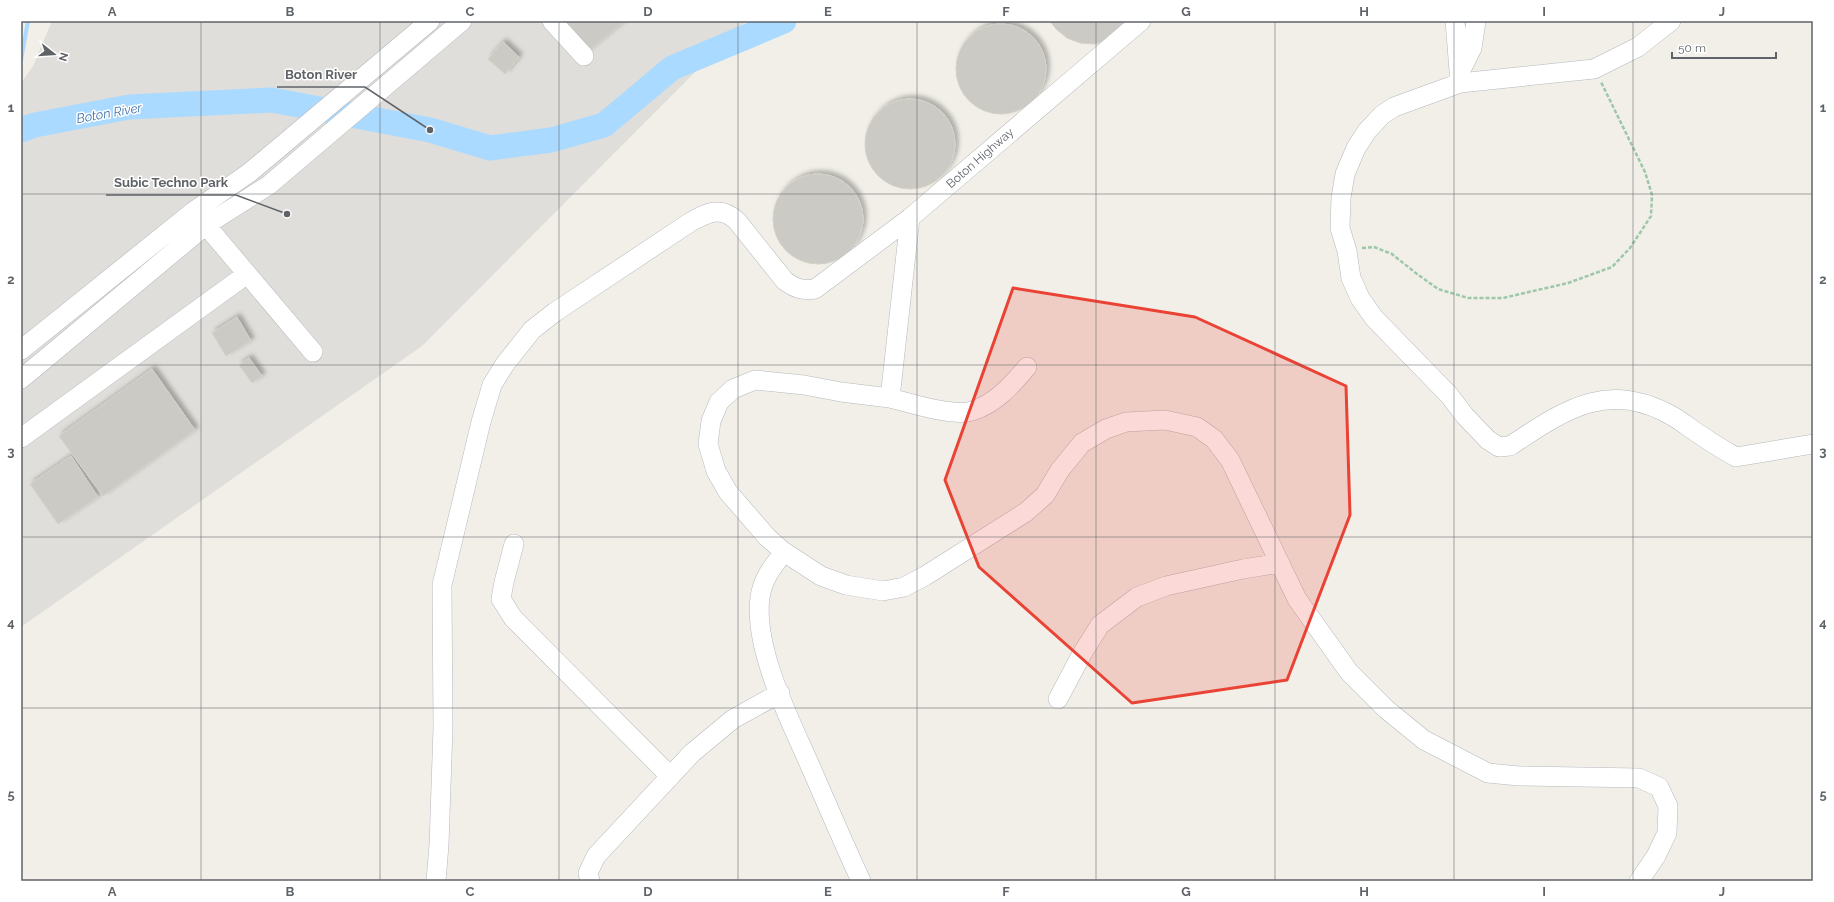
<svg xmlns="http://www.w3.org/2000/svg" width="1834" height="902" viewBox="0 0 1834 902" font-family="Raleway,sans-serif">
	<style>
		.industrial { fill: #e0deda }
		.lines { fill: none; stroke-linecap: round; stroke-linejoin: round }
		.stream { stroke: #aadaff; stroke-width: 4 }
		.river { stroke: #aadaff; stroke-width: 25 }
		.building { fill: #cccac5; stroke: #d6d1c6; filter: url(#shadow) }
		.minor-casing { stroke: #b5b8bc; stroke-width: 20 }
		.path { stroke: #9cc7a9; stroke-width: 2.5; stroke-dasharray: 4 2; stroke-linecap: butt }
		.minor { stroke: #fff; stroke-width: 19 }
		.marked { fill: #ea4335; fill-opacity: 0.2; stroke: #ea4335; stroke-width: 3; stroke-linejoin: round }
		.grid { fill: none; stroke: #5f6368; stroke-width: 1; stroke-opacity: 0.55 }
		.labels { text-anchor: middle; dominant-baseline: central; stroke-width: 3; stroke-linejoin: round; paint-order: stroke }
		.street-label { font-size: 12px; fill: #5f6368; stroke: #fff }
		.water-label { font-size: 13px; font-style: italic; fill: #4174aa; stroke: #fff }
		.leader { fill: none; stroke: #5f6368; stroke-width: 1.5 }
		.callout-dot { fill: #5f6368; stroke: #fff; stroke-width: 1.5 }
		.callout-label { font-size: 13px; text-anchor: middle; font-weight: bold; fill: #5f6368; stroke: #fff; stroke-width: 3; stroke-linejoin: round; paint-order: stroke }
		.neatline { fill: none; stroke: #5f6368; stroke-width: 1.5 }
		.grid-label { font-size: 13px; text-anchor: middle; font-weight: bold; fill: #5f6368 }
	</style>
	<defs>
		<filter id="shadow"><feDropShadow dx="3.5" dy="-3.5" stdDeviation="2" flood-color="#0004"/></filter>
	</defs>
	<rect width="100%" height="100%" fill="#f1efe8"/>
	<path class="industrial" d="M52,21H746L422,346L21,627V83L33,66Z"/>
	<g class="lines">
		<path class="stream" d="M21,60L28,21"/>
		<path class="river" d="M21,130L35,125L129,107L272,100L430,130L490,148L551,140L604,125L672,68L784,21"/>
	</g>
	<path class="building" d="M557,21H625L584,54Z
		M1050,21H1129L1109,40L1095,44L1080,43L1067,38L1056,29Z
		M956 69a45 45 0 1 1 90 0a45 45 0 1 1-90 0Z
		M503,42L519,57L505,74L488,59Z
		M865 144a45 45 0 1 1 90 0a45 45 0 1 1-90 0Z
		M773 219a45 45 0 1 1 90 0a45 45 0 1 1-90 0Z
		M237,317L251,341L226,356L212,333Z
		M249,358L262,376L252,383L239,365Z
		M152,369L195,430L103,496L59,436Z
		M71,456L98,497L58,524L30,484Z"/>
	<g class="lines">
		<g class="minor-casing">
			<path id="minor" d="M552,21L584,56
				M1455,21L1460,83
				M1671,21L1638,47L1594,69L1460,83L1394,107L1382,115L1367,131L1356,148L1345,174L1341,198L1340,228L1347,251L1351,278L1360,298L1374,318L1449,395L1465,416L1488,440L1499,447L1510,446C1566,409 1608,379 1674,417C1684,423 1692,430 1702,436C1713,444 1724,450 1736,457L1813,444
				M1459,74L1472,48L1476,21
				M199,217L313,352
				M910,218L890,398L841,392L804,385L755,380L733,389L719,402L711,421L708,444L716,471L728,492L767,537L784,552L821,576L846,585L883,591L904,587L925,576L1026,512L1045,495L1060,470L1082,443L1106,429L1126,422L1165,420L1197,427L1214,439L1230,460L1297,599L1349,672L1386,709L1424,740L1488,773L1519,776L1639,778L1659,787L1668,806L1667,833L1656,856L1639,881
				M21,350L194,211L249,173L430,21
				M21,379L206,225L269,185L462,21
				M890,398C910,403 953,417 972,411C995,404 1012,385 1027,367
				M21,438L247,274
				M514,544L504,582L501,599L513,618L670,776
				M784,552C773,566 763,578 760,597C753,649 791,722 812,770C828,807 844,844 861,881
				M1058,699L1083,652L1100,625L1137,597L1166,586L1243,569L1280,563
				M436,881L439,845L443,728L442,585L481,422L492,385L505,364L532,330L555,312L689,223C706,213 721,205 737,221L785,281C795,288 802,291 815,289L910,218L1141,21
				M590,881L588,873L596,856L692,753L733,719L780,693"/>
		</g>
		<path class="path" d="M1362,248L1374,247L1392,254L1417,274L1438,289L1468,298H1503L1568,283L1612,267L1630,248L1651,216L1652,195L1645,172L1601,82"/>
		<use href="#minor" class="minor"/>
	</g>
	<path class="marked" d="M1013,288L1195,317L1346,386L1350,515L1287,680L1132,703L979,567L945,480Z"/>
	<path class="grid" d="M201,21V881M380,21V881M559,21V881M738,21V881M917,21V881M1096,21V881M1275,21V881M1454,21V881M1633,21V881M21,194H1813M21,365H1813M21,537H1813M21,708H1813"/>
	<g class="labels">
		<g class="street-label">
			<text transform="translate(980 158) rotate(-41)">Boton Highway</text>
		</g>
		<g class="water-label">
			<text transform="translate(109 113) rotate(-10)">Boton River</text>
		</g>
	</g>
	<path class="leader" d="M430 130L365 87H277M287 214L236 195H106"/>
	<g class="callout-dot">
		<circle cx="430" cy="130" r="4"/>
		<circle cx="287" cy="214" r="4"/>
	</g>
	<g class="callout-label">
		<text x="321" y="79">Boton River</text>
		<text x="171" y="187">Subic Techno Park</text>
	</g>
	<rect width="1834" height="902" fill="none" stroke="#ffffff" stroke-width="44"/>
	<g transform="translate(54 54) rotate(107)" stroke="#ffffff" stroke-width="3" paint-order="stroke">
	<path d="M0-3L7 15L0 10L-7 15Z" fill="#5f6368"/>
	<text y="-6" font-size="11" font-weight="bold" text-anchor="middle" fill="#5f6368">N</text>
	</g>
	<path d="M1672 52v6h104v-6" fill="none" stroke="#5f6368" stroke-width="2"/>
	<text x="1678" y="52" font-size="12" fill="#5f6368" stroke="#ffffff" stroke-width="3" paint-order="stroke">50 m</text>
	<rect x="22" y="22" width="1790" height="858" class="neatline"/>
	<g class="grid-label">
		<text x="112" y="16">A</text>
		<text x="290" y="16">B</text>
		<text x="470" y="16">C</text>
		<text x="648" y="16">D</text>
		<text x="828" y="16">E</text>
		<text x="1006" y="16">F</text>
		<text x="1186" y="16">G</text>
		<text x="1364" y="16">H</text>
		<text x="1544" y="16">I</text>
		<text x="1722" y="16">J</text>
		<text x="11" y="112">1</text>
		<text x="1823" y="112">1</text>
		<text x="11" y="284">2</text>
		<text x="1823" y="284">2</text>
		<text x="11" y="456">3</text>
		<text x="1823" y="456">3</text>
		<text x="11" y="627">4</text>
		<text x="1823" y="627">4</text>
		<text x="11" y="799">5</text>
		<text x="1823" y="799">5</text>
		<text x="112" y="896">A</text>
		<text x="290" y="896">B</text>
		<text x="470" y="896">C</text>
		<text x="648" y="896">D</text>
		<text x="828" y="896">E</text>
		<text x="1006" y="896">F</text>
		<text x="1186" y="896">G</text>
		<text x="1364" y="896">H</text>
		<text x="1544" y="896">I</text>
		<text x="1722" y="896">J</text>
	</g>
</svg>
